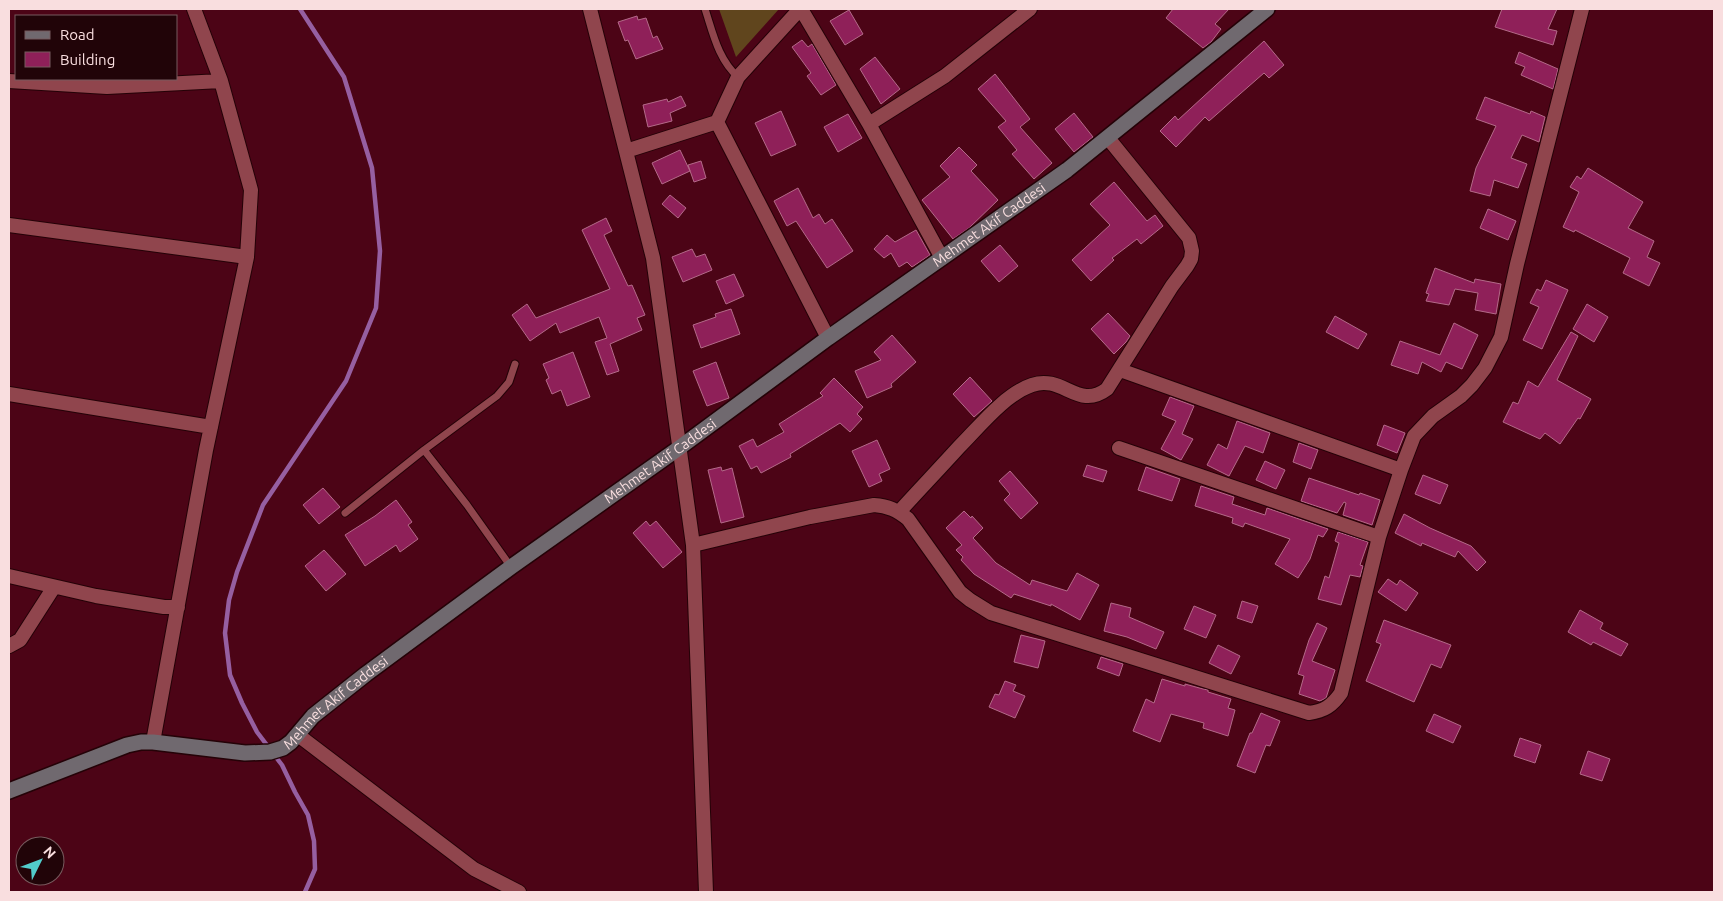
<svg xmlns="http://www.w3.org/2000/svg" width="1723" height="901" viewBox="0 0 1723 901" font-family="Ubuntu,sans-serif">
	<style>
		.green { fill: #60451d }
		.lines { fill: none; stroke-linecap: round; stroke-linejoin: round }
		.stream { stroke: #965fa1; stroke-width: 4.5 }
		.building { fill: #8f2059; stroke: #b46a89 }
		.lane-casing { stroke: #240207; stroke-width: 9 }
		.street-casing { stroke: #240207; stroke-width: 16 }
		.secondary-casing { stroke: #240207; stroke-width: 18 }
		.lane { stroke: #90454d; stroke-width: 7 }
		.street { stroke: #90454d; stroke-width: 14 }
		.secondary { stroke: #70696f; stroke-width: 15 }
		.labels { text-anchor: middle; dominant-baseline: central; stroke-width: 4; stroke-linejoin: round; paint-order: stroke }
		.street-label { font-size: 14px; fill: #f9dedf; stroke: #210408 }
	</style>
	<rect width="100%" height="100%" fill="#4c0416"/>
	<path class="green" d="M719,9H779L736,57Z"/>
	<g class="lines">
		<path class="stream" d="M300,9L344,77L372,168L380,251L376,308L346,381L263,505L237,572L229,600L225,633L230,675L242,703L257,732L282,765L295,792L308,815L314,841L315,869L305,892"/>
	</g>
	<path class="building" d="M1173,9H1229L1215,24L1221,29L1211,42L1203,48L1166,18Z
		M1502,9H1557L1548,29L1557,31L1553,45L1495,27Z
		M849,10L863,34L845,45L830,21Z
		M637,16L638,20L646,18L653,38L657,36L663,49L636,59L628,40L625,41L618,22Z
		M802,40L808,47L812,44L836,85L821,95L807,76L811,73L792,47Z
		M1264,41L1284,65L1269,78L1264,73L1209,121L1205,117L1176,147L1160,131L1175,116L1178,120Z
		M1519,52L1558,69L1553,89L1521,75L1525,67L1515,63Z
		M875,57L900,89L881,104L860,69Z
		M995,74L1030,119L1020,127L1052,163L1034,179L1012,154L1017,150L998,127L1006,121L978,89Z
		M681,96L686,106L670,113L672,121L648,127L643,105L667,99L668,102Z
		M1485,97L1530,114L1531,111L1545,117L1539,142L1522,135L1511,158L1527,164L1518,188L1494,180L1490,196L1470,191L1476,168L1496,126L1476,119Z
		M781,111L796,145L771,156L755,123Z
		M1074,113L1093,137L1074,152L1055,129Z
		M848,114L862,138L838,152L824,127Z
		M959,147L977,165L971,171L998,200L969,228L953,239L922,200L950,177L940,166Z
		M680,150L690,171L662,184L652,163Z
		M701,161L706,178L694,182L688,165Z
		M1588,168L1643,202L1628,228L1654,241L1647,257L1660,263L1649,286L1623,273L1630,258L1575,230L1574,232L1563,227L1579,192L1570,187L1577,176L1581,179Z
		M1114,182L1147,221L1155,215L1163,226L1141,244L1137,239L1112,258L1114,260L1091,281L1072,260L1110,225L1090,204Z
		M798,188L813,218L819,214L825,224L832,219L853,251L827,268L796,221L787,226L774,201Z
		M670,195L686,208L678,218L662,204Z
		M1488,209L1516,221L1508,240L1480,228Z
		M606,218L612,231L604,235L628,286L632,285L645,315L637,318L642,330L610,344L619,371L607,375L595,342L607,338L599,317L560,333L556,323L530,341L512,315L527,304L536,318L610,289L582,230Z
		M916,230L930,255L912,267L907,262L899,267L891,253L884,258L874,249L887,235L895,242Z
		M1000,245L1018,266L999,282L981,261Z
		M692,249L696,257L705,254L712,270L683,282L672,257Z
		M1435,268L1474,283L1475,279L1501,284L1496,314L1475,310L1478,293L1455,289L1449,305L1426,301L1429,294L1426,293Z
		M734,274L744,296L726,304L716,281Z
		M1546,280L1568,290L1542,349L1523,340L1539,307L1530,303L1537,289L1541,291Z
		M1587,304L1608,317L1594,342L1573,329Z
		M731,309L740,334L701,348L693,325L716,317L715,314Z
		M1108,313L1130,336L1126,342L1114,354L1091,329Z
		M1335,316L1367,334L1358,349L1326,332Z
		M1454,323L1478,335L1462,369L1446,362L1441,372L1422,362L1418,374L1391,365L1400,341L1440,355Z
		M1571,332L1578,336L1557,380L1591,399L1580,419L1578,418L1560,444L1545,433L1540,439L1503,422L1513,402L1518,404L1528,381L1538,387Z
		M892,335L916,362L891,384L892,387L867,398L855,371L881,360L874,352Z
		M573,352L590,397L567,406L561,390L552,394L546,380L549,378L543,364Z
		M716,362L729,398L707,406L693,371Z
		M970,377L992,401L974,417L953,394Z
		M834,378L863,407L857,414L862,419L850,432L840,423L790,454L791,457L761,473L757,466L751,469L739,446L753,439L757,447L784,432L779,424L823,396L820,393Z
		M1170,397L1194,406L1182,434L1193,439L1181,460L1161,449L1176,421L1162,415Z
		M1237,421L1270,433L1263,453L1245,446L1229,476L1207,465L1218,444L1227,449Z
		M1384,425L1405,433L1397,453L1377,445Z
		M877,440L890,469L879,474L882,481L869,487L852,451Z
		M1299,443L1318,450L1311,469L1293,462Z
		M1265,461L1285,470L1276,489L1256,480Z
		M1087,465L1107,471L1103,482L1083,476Z
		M721,467L722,471L732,468L744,517L721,523L708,470Z
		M1146,467L1180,479L1172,501L1138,490Z
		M1010,471L1038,503L1021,519L1004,500L1010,494L999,481Z
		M1423,475L1448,485L1440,504L1415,494Z
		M1309,478L1359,495L1360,493L1380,500L1372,525L1343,515L1346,503L1344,502L1337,513L1301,501Z
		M1201,486L1234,497L1232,504L1265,515L1267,508L1328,529L1323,537L1318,535L1310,559L1298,578L1275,564L1290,539L1245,523L1243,527L1232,523L1233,518L1195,506Z
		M323,488L340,507L319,524L303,505Z
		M396,500L412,522L408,525L418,539L400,552L396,545L365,566L345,535L375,516Z
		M964,511L971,518L972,516L983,528L973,538L996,563L1030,585L1032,580L1067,591L1077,573L1099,585L1080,620L1051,604V606L1014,594L1011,598L974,574L961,560L963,557L956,550L962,545L946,528Z
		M1404,514L1430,528L1471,546L1486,562L1477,571L1458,551L1455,557L1422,543L1421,546L1395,533Z
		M646,521L650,526L656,521L682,552L663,568L633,533Z
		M1338,532L1368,542L1360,565L1363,566L1360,577L1350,575L1341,605L1318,599L1325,576L1329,578L1339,543L1335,541Z
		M324,550L346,574L326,591L305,566Z
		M1388,579L1397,585L1400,580L1418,593L1406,611L1378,592Z
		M1242,601L1258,606L1252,623L1237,618Z
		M1111,603L1131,608L1129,617L1164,632L1156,649L1127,637L1104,631Z
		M1194,606L1216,615L1206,638L1184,629Z
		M1580,610L1603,623L1600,629L1628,644L1621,656L1593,642L1591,645L1568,632Z
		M1384,620L1451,645L1441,668L1431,664L1414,702L1366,681L1381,644L1376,642Z
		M1317,623L1327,628L1312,661L1335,670L1326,698L1320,701L1299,694L1304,676L1298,674L1309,640Z
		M1021,635L1045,641L1038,668L1014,662Z
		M1218,645L1240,656L1231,674L1209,663Z
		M1101,657L1123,664L1119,676L1097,668Z
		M1162,679L1185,686V684L1203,689L1208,690V692L1231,699L1228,708L1235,710L1228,736L1203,728L1204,723L1171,714L1160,742L1133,731L1146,699L1154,703Z
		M1005,681L1016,685L1013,691L1025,696L1015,718L989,707L995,694L999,695Z
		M1261,713L1280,721L1270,746L1266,745L1255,773L1237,766L1250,733H1252Z
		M1434,714L1461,726L1453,743L1426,731Z
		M1520,738L1541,745L1535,763L1514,756Z
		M1588,751L1610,759L1602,781L1580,774Z"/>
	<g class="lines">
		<g class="lane-casing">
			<path id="lane" d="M705,9C713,33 718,59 738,77
				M424,450L467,505L511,567
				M345,513L424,450L497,396L509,382L515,364"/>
		</g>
		<g class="street-casing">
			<path id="street" d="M590,9L653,258L693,545L706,892
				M801,9L869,124L942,258
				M9,81L107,87L221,81
				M717,122L738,77L800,9
				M869,124L945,76L1030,9
				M626,151L717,122L828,338
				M9,225L247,257
				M1120,370L1401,470
				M9,394L211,427
				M1119,448L1379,537
				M899,512C919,490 939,469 959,447C979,427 1005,394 1032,385C1063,374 1078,411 1107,389L1172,286L1187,266L1191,259L1192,251L1189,238L1108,138
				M693,545L810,517L874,505C888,506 897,510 908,519L960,592L970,600L991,613L1309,713C1324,711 1332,706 1341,693L1379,537L1401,470L1414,436L1433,416L1461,396L1472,385L1485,368L1501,337L1517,264L1582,9
				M9,576L96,596L164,607H178
				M9,646L20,640L54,587
				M298,735L474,869L519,892
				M153,742L206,450L247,257L251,190L221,81L194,9"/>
		</g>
		<g class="secondary-casing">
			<g id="secondary">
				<path id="s1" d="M9,791L127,745L141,742H153L245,753L270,752L283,748L291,742L313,716L366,674L511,567L679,448L828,338L1067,170L1267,9"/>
			</g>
		</g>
		<use href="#lane" class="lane"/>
		<use href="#street" class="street"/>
		<use href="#secondary" class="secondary"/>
	</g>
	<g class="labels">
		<g class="street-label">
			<text stroke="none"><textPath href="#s1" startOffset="1164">Mehmet Akif Caddesi</textPath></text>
			<text stroke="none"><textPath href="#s1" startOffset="759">Mehmet Akif Caddesi</textPath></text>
			<text stroke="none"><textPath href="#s1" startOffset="354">Mehmet Akif Caddesi</textPath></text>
		</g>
	</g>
	<rect width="1723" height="901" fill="none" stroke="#f9dedf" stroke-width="20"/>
	<rect x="15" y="15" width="162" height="65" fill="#210408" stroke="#775b5e"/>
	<rect x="25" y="31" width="25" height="8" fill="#70696f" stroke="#775b5e"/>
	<text x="60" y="40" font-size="15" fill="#f9dedf">Road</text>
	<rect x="25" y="52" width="25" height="15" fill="#8f2059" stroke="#775b5e"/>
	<text x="60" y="65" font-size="15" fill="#f9dedf">Building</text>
	<g transform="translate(40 861) rotate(48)"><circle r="24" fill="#210408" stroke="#775b5e"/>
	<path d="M0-4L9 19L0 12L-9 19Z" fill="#52cdcc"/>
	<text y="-8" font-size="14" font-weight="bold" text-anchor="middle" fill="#f9dedf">N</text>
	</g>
</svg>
